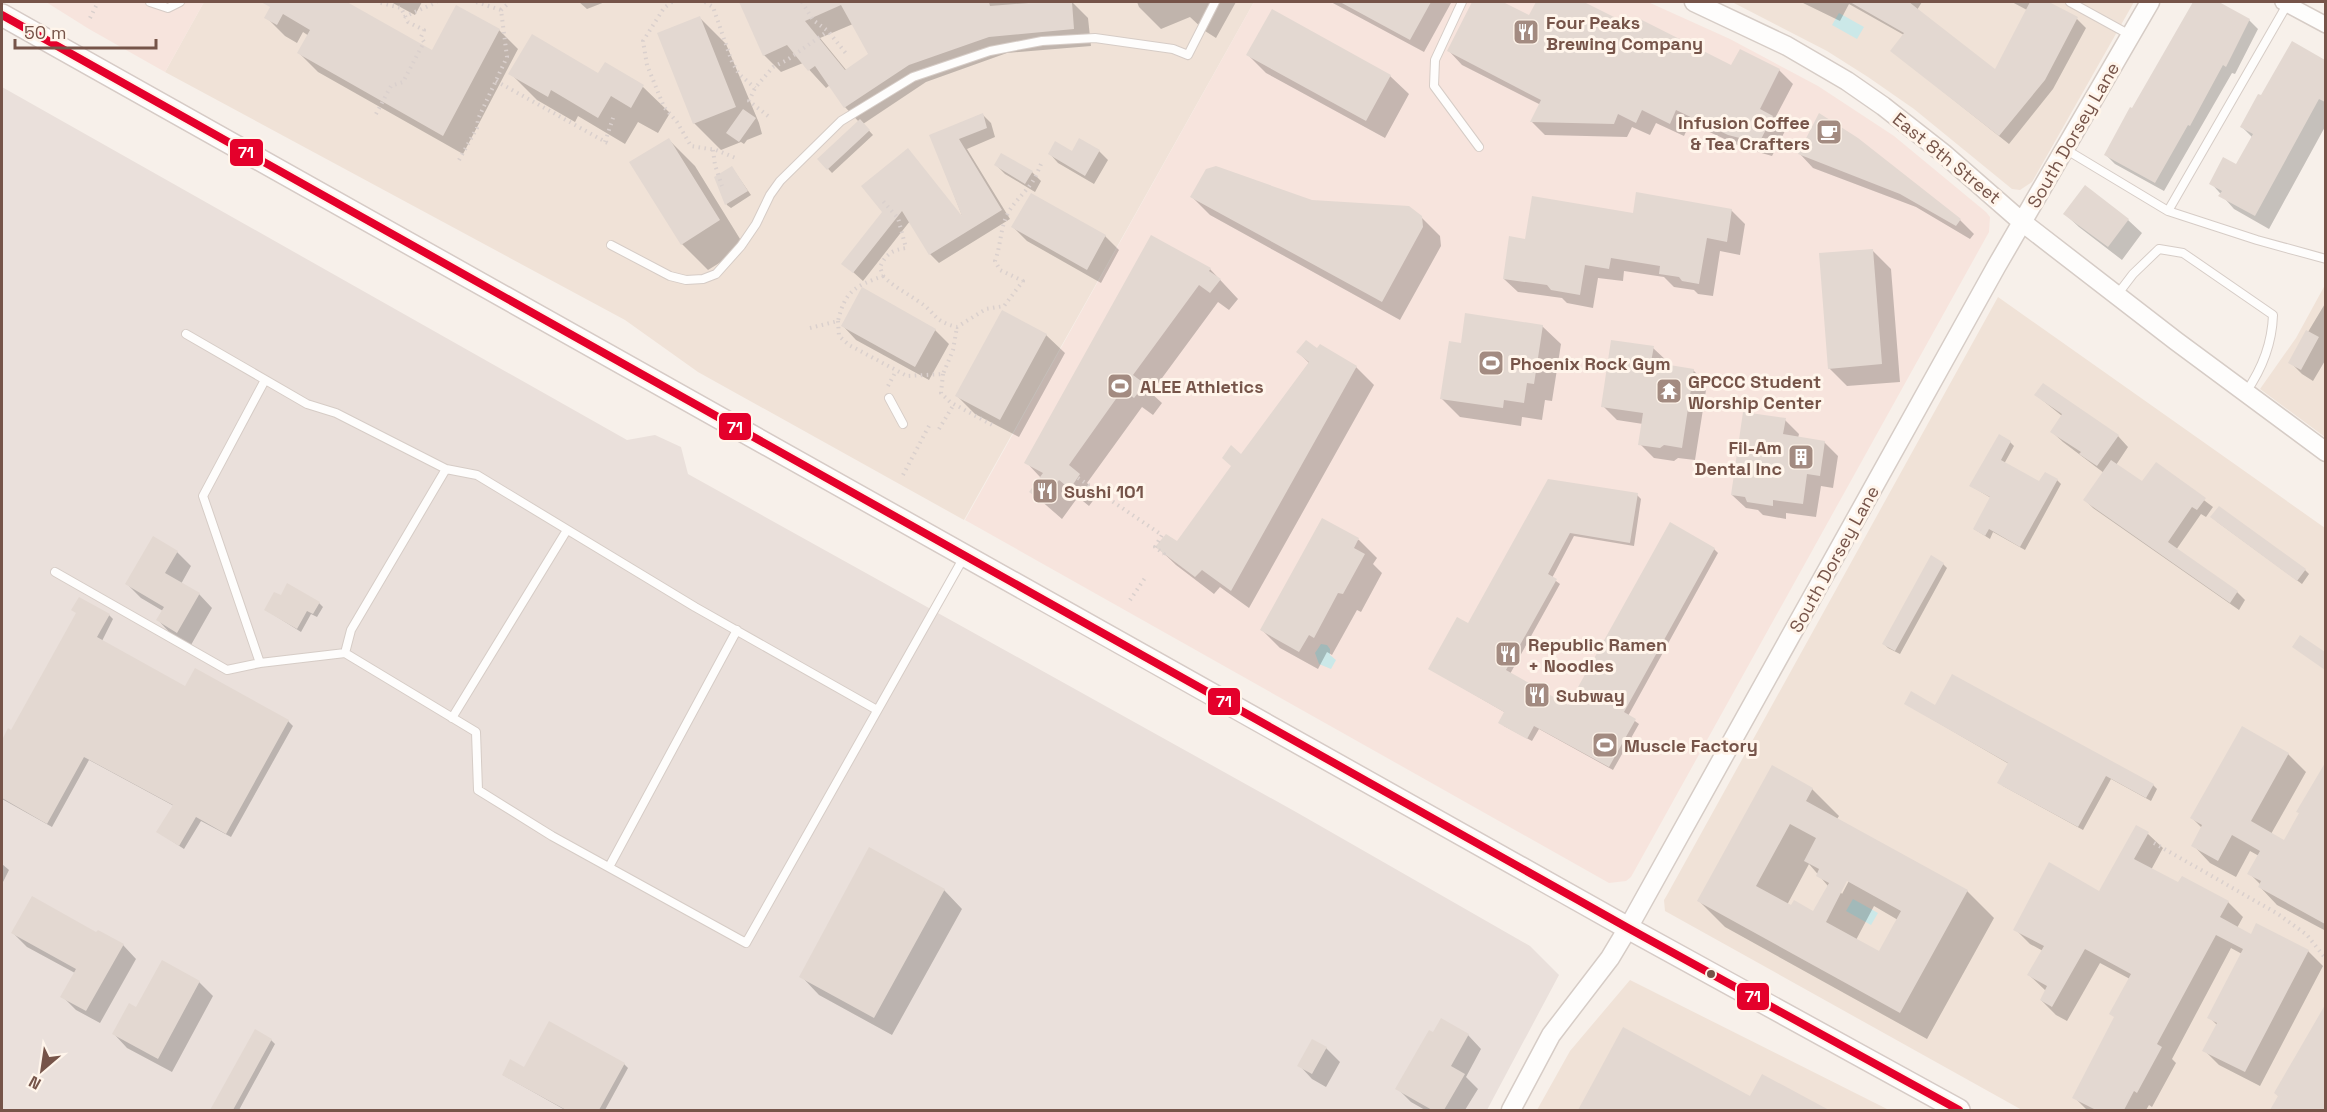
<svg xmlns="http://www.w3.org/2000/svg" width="2327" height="1112" viewBox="0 0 2327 1112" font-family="'Space Grotesk',sans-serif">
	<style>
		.residential { fill: #f0e2d7 }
		.commercial { fill: #f7e4dd }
		.industrial { fill: #eae0db }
		.water { fill: #cbe8e8 }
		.shadow { fill: #0003; fill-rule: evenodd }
		.building { fill: #e3d8d1; fill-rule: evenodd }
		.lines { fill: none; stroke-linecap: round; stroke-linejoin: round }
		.service-casing { stroke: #d6ccc6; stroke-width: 10 }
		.minor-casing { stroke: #d6ccc6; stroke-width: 18 }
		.tertiary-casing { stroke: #d6ccc6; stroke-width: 21 }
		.secondary-casing { stroke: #d6cbc6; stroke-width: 24 }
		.path { stroke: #dad0cd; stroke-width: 4; stroke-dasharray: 1.5 4.5; stroke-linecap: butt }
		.service { stroke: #fefdfc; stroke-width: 8 }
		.minor { stroke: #fefdfc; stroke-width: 15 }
		.tertiary { stroke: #fefdfc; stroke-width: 18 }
		.secondary { stroke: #fefdfc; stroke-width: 21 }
		.bus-1-casing { stroke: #fff5eb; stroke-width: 12 }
		.bus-1 { stroke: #e4002b; stroke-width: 8 }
		.bus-dot { fill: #765449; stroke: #fff5eb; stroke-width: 2 }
		.labels { text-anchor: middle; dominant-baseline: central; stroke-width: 6; stroke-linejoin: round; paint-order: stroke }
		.poi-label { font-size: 18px; font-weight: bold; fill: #765449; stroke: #fff5eb; text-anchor: start }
		.street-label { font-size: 18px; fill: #765449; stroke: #fff5eb }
		.line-badge { stroke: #fff5eb; stroke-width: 2 }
		.badge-label { font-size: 16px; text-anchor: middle; font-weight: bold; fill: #fff }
	</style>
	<rect width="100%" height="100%" fill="#f7f0ea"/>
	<path class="residential" d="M204,2H1254L964,520L698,372L625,320L165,72Z
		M1732,2H2134L2032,182L2020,190L2012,189L1914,109L1868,77L1827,51Z
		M2325,285V437L2260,389L2296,338Z
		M1998,297L2325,528V1110H2022L1665,911L1664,900L1667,895Z
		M1630,980L1889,1110H1537L1570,1051Z"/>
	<path class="commercial" d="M46,2H204L165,72L89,29Z
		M1254,2H1648L1730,39L1818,86L1894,136L1986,212L1990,217L1989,232L1631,877L1626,881L1609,883L965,520Z"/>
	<path class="industrial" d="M2,87L627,440L655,435L681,447L688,474L1296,812L1530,946L1559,975L1487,1110H2Z"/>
	<path class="water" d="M1839,13L1864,27L1857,39L1832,25Z
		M1321,644L1327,645L1330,649V655L1336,660L1331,669L1319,664L1315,653Z
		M1853,899L1878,913L1871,925L1846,911Z"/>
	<path class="shadow" d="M275,2H344L433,52L499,30L518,49L463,154L318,72L299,53L309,36L303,32L297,43L285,36L266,17Z
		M391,2H422L415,15Z
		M579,2H605L587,9Z
		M741,2H1072L1088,18L1091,46L1007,53L926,82L863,124L873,135L832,173L819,159L859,122L845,107L830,85L826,88L803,63L781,72L764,55ZM853,24L870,55L847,71L820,38Z
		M1137,2H1236L1216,38L1205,31L1190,17L1161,29L1139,7Z
		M1331,2H1450L1451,3L1424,52Z
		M1474,2H1499L1529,17L1537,2H1581L1634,29L1732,67L1741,51L1779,70L1793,84L1774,120L1785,131L1772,156L1744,148L1690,123L1684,136L1656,123L1650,135L1632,127L1627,137L1545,135L1532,122L1541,105L1462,65L1449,51Z
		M1801,2H1922L1917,10L1995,71L2027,10L2012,2H2046L2077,19L2086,28L2053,89L2009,144L1892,51L1904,35L1849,4L1840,21Z
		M2195,2H2216L2249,20L2258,29L2235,74L2232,73L2164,191L2115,164L2106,155Z
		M699,17L726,44L759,123L762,134L747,140L744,144L741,142L721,150L694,123Z
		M2292,43L2326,62V125L2269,229L2234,209L2211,183L2237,167L2253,138L2242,127L2262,97Z
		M1248,55L1390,76L1409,94L1385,138L1266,73Z
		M510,73L599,75L643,87L670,113L658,133L638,122L625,144L578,116L575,122L537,100Z
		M982,114L991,123L995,137L967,149L1010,219L939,263L930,254L910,221L863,281L843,263L884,212L863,186L963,218L931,136Z
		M668,139L695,166L745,247L708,270L682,244Z
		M1080,140L1099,151L1108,160L1094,184L1058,163L1050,154L1072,153Z
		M1858,140L1960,220L1974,234L1970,239L1916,207L1813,168L1800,154Z
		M996,165L1032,172L1041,181L1035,192L1005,174Z
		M735,172L751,195L731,208L727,205L716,178Z
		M1192,197L1312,202L1421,217L1440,236L1441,246L1400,320L1210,215Z
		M1731,210L1745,224L1740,255L1720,251L1713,296L1698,294L1694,290L1674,287L1664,277L1624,271L1623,281L1598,278L1593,308L1567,303L1562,298L1518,292L1504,279L1526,241L1634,214Z
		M2065,214L2128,220L2142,233L2122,260L2079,227Z
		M1013,227L1105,236L1119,250L1101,283L1027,241Z
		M1872,250L1891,269L1900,382L1847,386L1829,368Z
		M1210,269L1238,299L1229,310L1218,302L1151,393L1162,403L1153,415L1142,407L1087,483L1098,494L1089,506L1078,497L1062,519L1031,492L1041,478L1026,462Z
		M2326,302V359L2313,381L2302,374L2290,362Z
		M843,326L935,330L949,344L929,380L856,340Z
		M1542,326L1561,344L1552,401L1545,400L1542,420L1522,417L1521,426L1460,417L1442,399L1462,345Z
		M1046,335L1065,353L1019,437L975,414L957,396Z
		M1653,348L1667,361L1666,366L1693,370L1707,384L1695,460L1678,458L1674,461L1654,458L1640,444L1643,424L1617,420L1603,406Z
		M1317,350L1356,367L1374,385L1249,608L1220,587L1214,594L1176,565L1157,547L1177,543L1309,363L1298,352Z
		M2036,395L2118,436L2128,447L2116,465L2143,483L2156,464L2213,507L2206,517L2201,514L2176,550L2237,592L2245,600L2239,610L2093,508L2085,500L2104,473L2063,442L2052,432L2062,416Z
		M1785,420L1799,434L1798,438L1824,442L1838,456L1833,488L1821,486L1816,517L1786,513V519L1763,515L1758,510L1746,508L1732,495Z
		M2010,442L2014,446L2004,464L2040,483L2057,480L2061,484L2025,550L1993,532L1990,539L1974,529L1991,498L1971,486Z
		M1549,481L1637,495L1641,499L1634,546L1574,536L1552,578L1560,584L1510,674L1569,707L1714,549L1718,553L1628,716L1639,724L1613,770L1539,729L1532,741L1504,726L1506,713L1430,669L1468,625Z
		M1322,520L1359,540L1377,558L1373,564L1382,573L1361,612L1357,610L1332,655L1327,652L1318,669L1280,648L1262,630Z
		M2216,521L2305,570L2309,574L2302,584Z
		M177,552L191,566L181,584L199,594L212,608L191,645L171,634L158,620L163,611L141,598L127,584Z
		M1943,564L1947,568L1900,654L1888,648L1884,644Z
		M319,603L323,607L317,617L311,614L301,632L266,610Z
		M109,615L113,619L102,641L186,688L288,721L293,726L231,837L201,821L184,849L158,832L174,806L89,760L52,827L2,799V744L9,730L12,732Z
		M1906,704L1935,707L2153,785L2157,789L2151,801L2111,779L2083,830L2003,786L1999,782L2009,764Z
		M2288,754L2306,772L2271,834L2285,842L2300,814L2298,811L2326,766V931L2277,905L2260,887L2261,885L2249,873L2259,856L2250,851L2236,877L2210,863L2193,845L2202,828L2192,818Z
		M1812,789L1839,816L1837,819L1967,891L1994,918L1927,1039L1725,927L1699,901ZM1809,864L1828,886L1814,913L1787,905ZM1849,873L1852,875L1842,894L1840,891ZM1874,906L1898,920L1880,953L1856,940Z
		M2137,827L2148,834L2163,848L2151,870L2179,884L2228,902L2243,917L2237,928L2251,936L2308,951L2323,966L2260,1086L2219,1065L2204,1050L2217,1025L2209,1017L2242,954L2231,948L2172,1059L2176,1063L2152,1107L2149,1105L2146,1110H2087L2074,1097L2115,1018L2130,979L2100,963L2067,1021L2056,1015L2041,1000L2046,991L2029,975L2043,951L2030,944L2015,929L2099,893Z
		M2,864L9,870L2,884Z
		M944,890L962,909L892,1035L819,995L801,976Z
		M13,933L97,934L123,945L136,959L100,1023L76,1010L62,996L75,973L27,947Z
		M163,962L199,982L213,996L172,1072L127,1048L114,1034L137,1009Z
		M2326,1007V1110H2273L2279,1097L2276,1093Z
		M1624,1029L1751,1098L1763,1076L1826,1110H1579Z
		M1468,1035L1481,1049L1466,1077L1478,1089L1465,1110H1425L1411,1102L1397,1088Z
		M271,1040L275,1044L239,1110H232L221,1105Z
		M1326,1048L1340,1062L1326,1087L1312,1079L1299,1065Z
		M624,1064L628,1068L605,1110H565L503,1075L525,1070Z"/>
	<path class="building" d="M261,2H347L432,50L456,5L500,29L443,136L297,53L310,30L283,14L277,25L264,18L270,7Z
		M739,2H989L990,6L1041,2H1072L1074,29L989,37L909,65L844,108L815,66L808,71L787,45L763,56ZM841,5L868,54L845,70L805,21Z
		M1340,2H1431L1410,40Z
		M1472,2H1503L1529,15L1536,2H1584L1634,27L1638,18L1731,65L1740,49L1780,69L1760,109L1773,116L1759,143L1728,135L1676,110L1670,124L1642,110L1636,123L1618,114L1614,124L1530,122L1541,100L1447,51Z
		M1850,2H1909L1995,69L2030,2H2049L2078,17L2045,80L1999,136L1890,51L1904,33Z
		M2193,2H2219L2250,19L2226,67L2223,65L2190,126L2188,125L2155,183L2104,155L2130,107L2132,108Z
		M1272,9L1391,75L1366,121L1246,55Z
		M700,16L736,107L693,124L657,33Z
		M532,34L598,73L605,62L644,85L631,108L611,96L598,118L551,90L548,97L508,74Z
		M2292,41L2325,60V102L2319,99L2255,216L2218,196L2222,191L2209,184L2223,157L2236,164L2253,134L2240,127L2258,94L2261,95Z
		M743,109L756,118L739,142L726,133Z
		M983,113L987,128L959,139L1002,210L929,255L902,211L853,273L841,264L882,212L861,186L908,148L962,216L929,135Z
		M1819,113L1858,138L1961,219L1956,226L1900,194L1798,154Z
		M860,119L870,130L827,170L817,159Z
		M669,138L720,220L681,245L629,162Z
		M1079,138L1100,150L1085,176L1048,154L1055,141L1072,151Z
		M1001,153L1033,171L1025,184L994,165Z
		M732,166L748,191L725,205L714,177Z
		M1216,166L1312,200L1409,206L1422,216L1423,227L1382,302L1190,197L1206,169Z
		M2085,185L2129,219L2108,247L2063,214Z
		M1636,192L1732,209L1727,242L1707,238L1699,284L1682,281L1679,277L1659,274L1660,266L1611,258L1609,269L1585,265L1580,295L1551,290L1547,285L1503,279L1509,236L1525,239L1532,196L1633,213Z
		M1031,193L1106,235L1087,270L1011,227Z
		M1151,235L1211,268L1209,271L1221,279L1210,293L1199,285L1133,375L1145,384L1134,398L1123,389L1069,465L1080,474L1070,489L1059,480L1043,502L1029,492L1043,473L1024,463Z
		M1873,249L1882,364L1828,369L1819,253Z
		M862,287L936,329L915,367L841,326Z
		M1002,310L1047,334L1000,420L955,396Z
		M1465,313L1543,325L1534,384L1527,383L1524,403L1504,400L1503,408L1440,399L1449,341L1461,343Z
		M2306,330L2319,337L2301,370L2288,363Z
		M1306,340L1317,348L1320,344L1357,366L1231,591L1202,570L1195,577L1155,547L1166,534L1177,541L1231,466L1222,458L1231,445L1241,454L1309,362L1296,352Z
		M1611,340L1654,346L1651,362L1694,369L1682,448L1664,445L1660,448L1638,445L1643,413L1601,407Z
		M2043,383L2119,435L2097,466L2079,454L2081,452L2050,432L2062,414L2034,395Z
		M1743,412L1786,418L1783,434L1825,441L1820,476L1807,474L1803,504L1773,500V506L1747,502L1745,497L1731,495Z
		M1999,434L2011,441L2001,460L2039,481L2045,472L2058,479L2020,547L1989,529L1985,536L1973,529L1990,497L1969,486Z
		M2111,460L2142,481L2156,462L2206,498L2197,510L2192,507L2168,542L2238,591L2230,603L2083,500Z
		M1548,479L1638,493L1630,543L1570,533L1548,574L1557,579L1506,670L1568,705L1670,522L1715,548L1624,712L1636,719L1609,767L1534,726L1527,739L1498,723L1504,712L1428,669L1457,617L1468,623Z
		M2219,506L2306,569L2297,581L2210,517Z
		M1322,518L1359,538L1354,548L1365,554L1343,594L1338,593L1314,638L1309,635L1299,652L1260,630Z
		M153,536L178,551L165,573L200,593L177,633L156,620L164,607L125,584Z
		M1931,555L1944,563L1895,651L1882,644Z
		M287,583L320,602L313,614L307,611L297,629L264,610L274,592L281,595Z
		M79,597L110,614L97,637L185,686L195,668L289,720L226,834L196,817L179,846L156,832L173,805L84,757L47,824L2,798V740L8,728L11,730L76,613L71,610Z
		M2300,635L2325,652V670L2292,647Z
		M1952,674L2154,784L2146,798L2106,776L2078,827L1997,783L2008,763L1904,704L1911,691L1935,705Z
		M2242,726L2289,753L2251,821L2284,840L2299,813L2296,812L2325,763V924L2258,887L2261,881L2247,874L2260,851L2232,835L2218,861L2191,846L2202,825L2190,818Z
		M1772,765L1813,788L1806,801L1968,890L1900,1013L1697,901ZM1790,824L1816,838L1804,861L1819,869L1816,876L1829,883L1813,911L1794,900L1791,905L1756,886ZM1847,881L1901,911L1879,951L1826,922Z
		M2136,825L2149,832L2134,859L2178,882L2182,876L2229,901L2220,917L2251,934L2256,923L2309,950L2245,1072L2202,1051L2217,1023L2207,1018L2243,949L2216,935L2157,1044L2162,1047L2137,1093L2134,1091L2124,1110H2096L2072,1098L2114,1017L2109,1014L2131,974L2085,949L2052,1007L2040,1000L2047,986L2027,975L2044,946L2013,930L2049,862L2099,891Z
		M869,847L945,889L874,1018L799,977Z
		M32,896L96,932L98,930L124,944L86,1011L60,997L76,969L11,933Z
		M162,960L200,981L158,1059L112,1034L129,1003L136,1007Z
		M2325,1005V1110H2270L2278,1096L2274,1093Z
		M1441,1018L1469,1034L1451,1066L1465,1074L1444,1110H1432L1395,1089L1429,1030L1433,1032Z
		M549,1021L625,1063L599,1110H566L502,1075L510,1059L524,1067Z
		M1623,1027L1750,1096L1762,1074L1829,1110H1578Z
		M255,1029L272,1039L233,1110H210Z
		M1312,1039L1327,1047L1312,1074L1297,1066Z"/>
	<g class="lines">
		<g class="service-casing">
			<path id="service" d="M150,2L168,8L180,2
				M1462,2L1435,60L1434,86L1479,147
				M2070,2L2130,35
				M2065,149L2168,211L2257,240L2326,259
				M2168,211L2288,3
				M611,245L670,276L686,280L703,279L716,274L741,246L756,224L770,195L780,181L841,121L913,77L990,51L1042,41L1095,38L1173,49L1188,55L1215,2
				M2117,295L2133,274L2159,249L2183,253L2273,315C2272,344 2262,369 2246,392
				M186,334L307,404L336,413L446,469
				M889,398L903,424
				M55,572L227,670L260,663L345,653
				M260,663L203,496L265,380
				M877,710L695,607L477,475L446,469L351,630L345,653L476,732L478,790L552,836L746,943L964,557
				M452,718L567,530
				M609,867L737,630"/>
		</g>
		<g class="minor-casing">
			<path id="minor" d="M2283,2L2326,25"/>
		</g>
		<g class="tertiary-casing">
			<path id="tertiary" d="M1694,2L1787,46L1847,81L1883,106L1943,153L2022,222L2176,341L2326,452
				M1511,1110L1551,1035L1610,958L1628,928L1996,267L2150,2"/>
		</g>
		<g class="secondary-casing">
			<path id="secondary" d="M2,15L1628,928L1959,1110"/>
		</g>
		<path class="path" d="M672,2L664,8L643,41L647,65L664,107L677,122L691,146L716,150L738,159
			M705,2L713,7L732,62L739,74L755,88
			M802,2L813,20L828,31L848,56
			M501,10L510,2
			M404,17L437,2
			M90,18L98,2
			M496,81L611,145
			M376,114L391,86L403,82L424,42L421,37L424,30L408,22L401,8L377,2
			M768,116L749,101L755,88L773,67L787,60L828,31
			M605,142L614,115
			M713,150L715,165L722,186
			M459,160L477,128L478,119L507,57L501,10L476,2
			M883,276C894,287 905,292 918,301C937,313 932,321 957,327L986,309L1004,306L1023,281L1000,270L995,261C1001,245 1000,230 1007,215C1013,203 1022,196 1030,185C1035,179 1038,171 1041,164
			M838,321L839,336L849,345L907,376L943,374L953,350L957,327
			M810,328L838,321C845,290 856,286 883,276L880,267C886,254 892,250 906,248L898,218L882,200
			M943,374L941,393L950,402L994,426
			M888,386L896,371
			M939,429L954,404
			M903,475L930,424
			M1078,478L1162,535L1155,547L1164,554L1161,558
			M1130,600L1145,578
			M2154,843L2278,914L2307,935L2326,959"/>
		<use href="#service" class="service"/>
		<use href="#minor" class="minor"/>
		<use href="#tertiary" class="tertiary"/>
		<use href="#secondary" class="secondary"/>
		<g class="bus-1-casing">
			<path id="bus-1" d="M2,15L1628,928L1959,1110"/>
		</g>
		<use href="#bus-1" class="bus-1"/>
	</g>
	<defs>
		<g id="restaurant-square" transform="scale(1.35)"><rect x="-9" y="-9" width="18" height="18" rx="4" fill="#a38b81" stroke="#fff5eb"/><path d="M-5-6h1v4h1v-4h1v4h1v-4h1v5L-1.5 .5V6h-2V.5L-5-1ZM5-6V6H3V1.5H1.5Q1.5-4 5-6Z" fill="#fff"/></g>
		<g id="cafe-square" transform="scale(1.35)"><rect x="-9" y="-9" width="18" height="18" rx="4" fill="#a38b81" stroke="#fff5eb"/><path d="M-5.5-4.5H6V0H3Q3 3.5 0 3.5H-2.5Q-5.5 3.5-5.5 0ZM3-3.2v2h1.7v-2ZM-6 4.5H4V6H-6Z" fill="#fff"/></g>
		<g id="stadium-square" transform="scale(1.35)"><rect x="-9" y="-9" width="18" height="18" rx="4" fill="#a38b81" stroke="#fff5eb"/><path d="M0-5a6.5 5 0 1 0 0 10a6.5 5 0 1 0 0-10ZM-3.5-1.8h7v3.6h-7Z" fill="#fff"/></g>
		<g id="temple-square" transform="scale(1.35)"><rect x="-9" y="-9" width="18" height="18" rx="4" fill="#a38b81" stroke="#fff5eb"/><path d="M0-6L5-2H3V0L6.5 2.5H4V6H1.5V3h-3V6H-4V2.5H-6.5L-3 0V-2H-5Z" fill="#fff"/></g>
		<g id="building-square" transform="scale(1.35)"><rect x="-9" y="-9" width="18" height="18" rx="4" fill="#a38b81" stroke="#fff5eb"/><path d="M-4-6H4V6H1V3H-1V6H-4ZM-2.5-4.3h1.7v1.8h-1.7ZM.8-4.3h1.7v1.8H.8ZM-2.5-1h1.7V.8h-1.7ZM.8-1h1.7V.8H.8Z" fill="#fff"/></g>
	</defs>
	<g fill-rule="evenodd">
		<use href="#restaurant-square" x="1526" y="32"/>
		<use href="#cafe-square" x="1829" y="132"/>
		<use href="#stadium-square" x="1491" y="363"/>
		<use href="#stadium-square" x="1120" y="386"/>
		<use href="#temple-square" x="1669" y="391"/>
		<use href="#building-square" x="1801" y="457"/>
		<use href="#restaurant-square" x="1045" y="491"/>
		<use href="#restaurant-square" x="1508" y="654"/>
		<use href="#restaurant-square" x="1537" y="695"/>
		<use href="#stadium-square" x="1605" y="745"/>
	</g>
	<circle class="bus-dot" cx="1711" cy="974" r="5"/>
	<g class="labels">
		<g class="poi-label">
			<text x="1546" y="22">Four Peaks<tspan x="1546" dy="21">Brewing Company</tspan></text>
			<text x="1810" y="122" text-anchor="end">Infusion Coffee<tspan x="1810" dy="21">&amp; Tea Crafters</tspan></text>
			<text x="1510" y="363">Phoenix Rock Gym</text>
			<text x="1688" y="381">GPCCC Student<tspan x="1688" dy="21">Worship Center</tspan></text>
			<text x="1140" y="386">ALEE Athletics</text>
			<text x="1782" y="447" text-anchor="end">Fil-Am<tspan x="1782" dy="21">Dental Inc</tspan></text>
			<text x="1064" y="491">Sushi 101</text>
			<text x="1528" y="644">Republic Ramen<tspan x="1528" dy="21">+ Noodles</tspan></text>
			<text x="1556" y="695">Subway</text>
			<text x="1624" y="745">Muscle Factory</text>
		</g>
		<g class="street-label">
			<text transform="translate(2073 135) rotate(-60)">South Dorsey Lane</text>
			<text transform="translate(1947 158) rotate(39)">East 8th Street</text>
			<text transform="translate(1834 559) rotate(-61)">South Dorsey Lane</text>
		</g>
	</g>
	<g class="line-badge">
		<rect x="229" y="138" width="35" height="29" rx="6" fill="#e4002b"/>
		<rect x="718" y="412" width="34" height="29" rx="6" fill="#e4002b"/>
		<rect x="1207" y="687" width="34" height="29" rx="6" fill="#e4002b"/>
		<rect x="1736" y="982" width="34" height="29" rx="6" fill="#e4002b"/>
	</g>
	<g class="badge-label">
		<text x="246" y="158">71</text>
		<text x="735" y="433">71</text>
		<text x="1224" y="707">71</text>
		<text x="1753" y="1002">71</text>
	</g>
	<rect width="2327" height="1112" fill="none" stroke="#765449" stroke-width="6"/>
	<g transform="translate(42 1070) rotate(209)" stroke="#fff5eb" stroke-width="4.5" paint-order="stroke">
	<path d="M0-4.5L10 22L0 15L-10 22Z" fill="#765449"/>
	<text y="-9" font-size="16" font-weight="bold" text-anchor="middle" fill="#765449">N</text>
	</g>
	<path d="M15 39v9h141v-9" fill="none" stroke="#765449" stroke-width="3"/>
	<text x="24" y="39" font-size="18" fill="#765449" stroke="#fff5eb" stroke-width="4.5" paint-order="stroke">50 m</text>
</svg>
